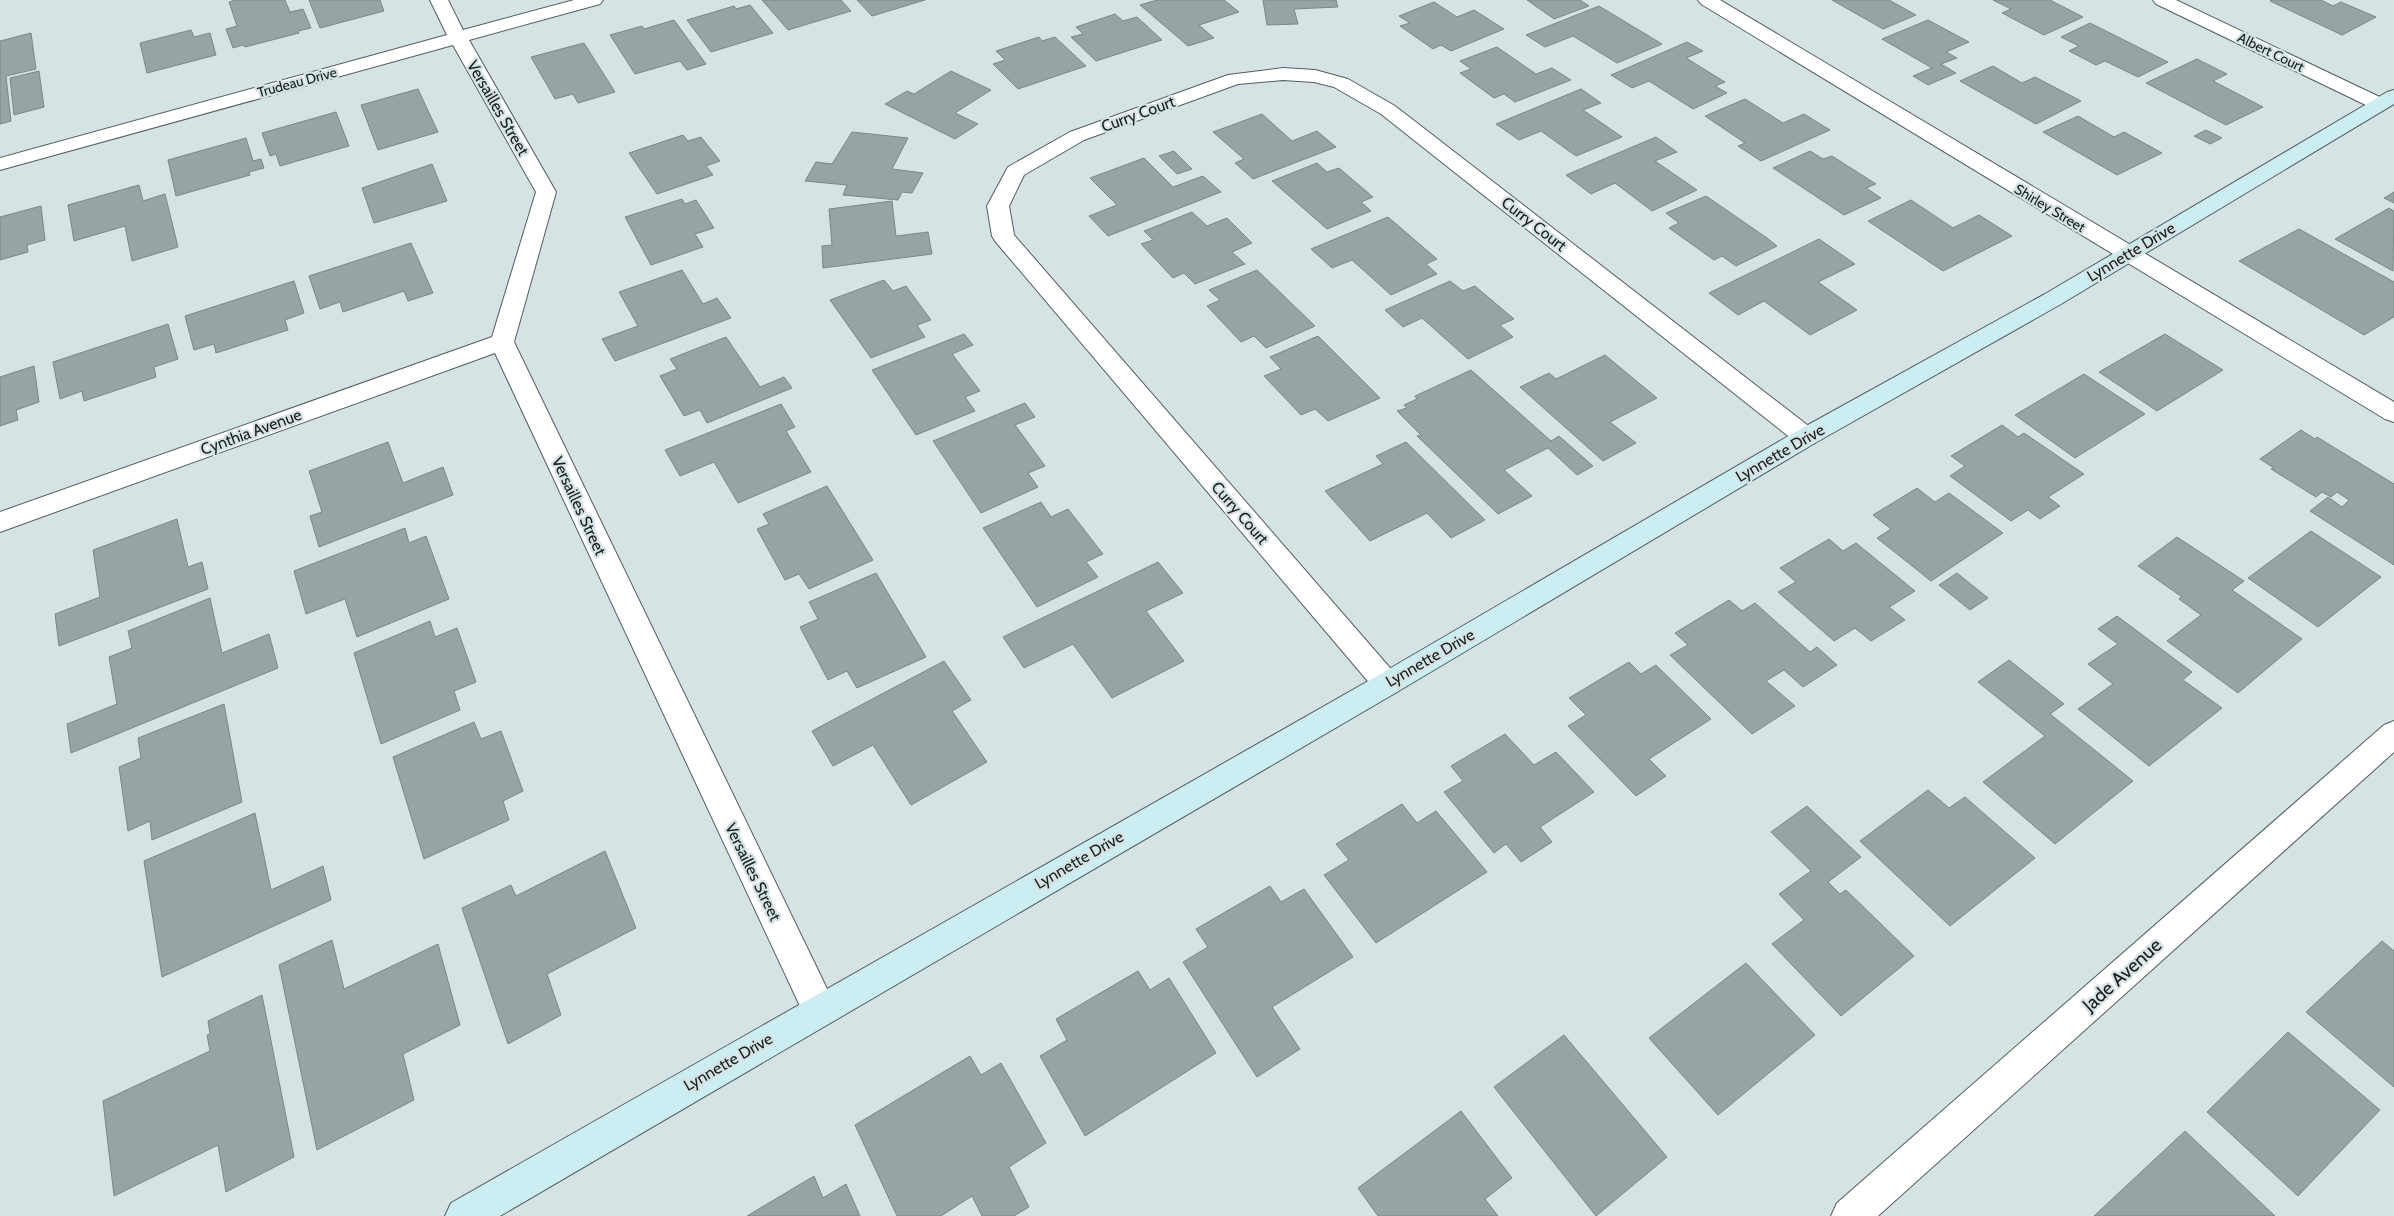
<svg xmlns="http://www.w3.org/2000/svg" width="2394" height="1216" viewBox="0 0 2394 1216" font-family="Cabin,sans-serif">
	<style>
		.building { fill: #96a4a5; stroke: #7b8789 }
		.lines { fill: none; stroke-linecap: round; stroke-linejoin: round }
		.street-casing { stroke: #525e5f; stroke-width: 2 }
		.secondary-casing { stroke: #525e5f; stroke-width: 2 }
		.street { fill: #fff; fill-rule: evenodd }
		.secondary { fill: #ccedf1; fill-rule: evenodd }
		.labels { text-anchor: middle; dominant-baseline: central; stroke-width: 4.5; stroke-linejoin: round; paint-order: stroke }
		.far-street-label { font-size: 14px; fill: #171c1d; stroke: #d5e3e5 }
		.street-label { font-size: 16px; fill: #171c1d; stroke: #d5e3e5 }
		.near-street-label { font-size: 19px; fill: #171c1d; stroke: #d5e3e5 }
	</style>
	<rect width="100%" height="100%" fill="#d5e3e5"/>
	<path class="building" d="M235,0H285L290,12L303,9L311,28L298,31L299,33L245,47L243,45L233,48L226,29L237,26L229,2Z
		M309,0H380L384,11L320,28Z
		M762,0H841L851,11L788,30Z
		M857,0H925L872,16Z
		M1157,0H1224L1239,12L1199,25L1214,38L1188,46L1140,5Z
		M1263,0H1336L1338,7L1294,9L1298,24L1267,25Z
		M1527,0H1580L1589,6L1554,19Z
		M1832,0H1889L1916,15L1883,29Z
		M1993,0H2050L2083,17L2044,35L2002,13L2011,9Z
		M2272,0H2321L2333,6L2341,2L2376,17L2342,35L2270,1Z
		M1434,2L1457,17L1474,10L1504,29L1451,51L1441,45L1433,49L1400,26L1410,23L1399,16Z
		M750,5L773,33L711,52L687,20L734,6L736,9Z
		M1599,6L1662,44L1617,63L1573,36L1545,47L1526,35Z
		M1115,14L1123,21L1137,17L1162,40L1096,61L1071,37L1083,34L1076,27Z
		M674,20L706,64L687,70L680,61L635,74L610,35L642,26L644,29Z
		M1928,20L1969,42L1946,52L1957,58L1941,64L1956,73L1928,85L1913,76L1932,68L1882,39Z
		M2090,23L2168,62L2138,77L2105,61L2096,65L2069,51L2079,46L2061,37Z
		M191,30L194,37L210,33L216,55L147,73L140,43Z
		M31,33L36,69L6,76L11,121L0,124V41Z
		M1039,37L1042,41L1055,37L1086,66L1018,89L993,64L1005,60L996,51Z
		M1687,42L1703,51L1686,58L1725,82L1715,86L1727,93L1693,109L1649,81L1632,88L1611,75Z
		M584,43L615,92L578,103L573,94L555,99L531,57Z
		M1497,47L1536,74L1552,68L1571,80L1515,102L1504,94L1494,98L1460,73L1471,69L1460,61Z
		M2197,59L2227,74L2213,81L2263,107L2226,125L2146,83Z
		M1993,66L2022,83L2035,77L2081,101L2036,124L1960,81Z
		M39,71L44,107L14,115L10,78Z
		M951,71L991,90L955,113L978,124L955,139L885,104L907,91L914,94Z
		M418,89L438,132L378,150L361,105Z
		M1581,89L1601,103L1583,110L1622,137L1576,156L1541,131L1519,140L1496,124Z
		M1745,99L1783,123L1804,114L1830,130L1761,161L1738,146L1745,143L1705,116Z
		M336,112L349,146L280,166L276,154L270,156L262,133Z
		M1262,114L1292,141L1317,131L1336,147L1253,179L1235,163L1244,159L1213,132Z
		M2078,116L2114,137L2124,132L2162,153L2117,175L2043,132Z
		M2206,130L2222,138L2210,144L2194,136Z
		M852,132L908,138L892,169L923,173L912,193L902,192L898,200L843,195L847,185L805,181L816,162L832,164Z
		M683,135L688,141L701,137L720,161L706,166L713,175L657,194L629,153Z
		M1656,137L1677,152L1655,161L1697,190L1652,211L1615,183L1591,194L1566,175Z
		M246,138L253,161L261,159L264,168L249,172L250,175L176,196L168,160Z
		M1174,151L1192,169L1177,174L1159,156Z
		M1810,151L1823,159L1832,156L1876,184L1866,188L1881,198L1844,215L1773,168Z
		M1144,158L1173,187L1203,176L1221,192L1108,236L1089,216L1117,205L1090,178Z
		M1317,163L1327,172L1339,168L1373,197L1361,202L1371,211L1327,229L1272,181Z
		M432,164L447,201L374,223L362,188Z
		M139,185L143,201L165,194L178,247L132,261L125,226L74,241L68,205Z
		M2394,192V203L2384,198Z
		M1706,196L1767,238L1777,246L1736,266L1722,256L1714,260L1669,228L1679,223L1666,213Z
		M682,199L685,204L696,200L714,228L695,234L703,247L651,265L625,217Z
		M1911,200L1953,228L1979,215L2012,236L1943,271L1868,221Z
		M892,201L896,236L928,232L932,254L823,268L822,246L832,245L829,209Z
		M41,206L45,240L27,245L28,252L0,260V217Z
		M2389,208L2394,211L2393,271L2335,239Z
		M1192,212L1207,226L1227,218L1252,243L1232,252L1245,264L1195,284L1184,273L1173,278L1141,244L1153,240L1144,231Z
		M1388,217L1437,259L1426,264L1437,274L1391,295L1352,260L1332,268L1311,249Z
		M2299,229L2394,282V317L2364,335L2239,261Z
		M1819,239L1855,264L1818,282L1857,310L1810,335L1764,301L1738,315L1709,293Z
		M411,243L433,293L408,301L404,291L343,312L340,302L320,309L309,276Z
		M682,270L703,304L717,298L731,318L615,361L602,339L638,326L619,292Z
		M1257,270L1315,326L1266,348L1254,336L1241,342L1207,306L1220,300L1209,290Z
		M884,280L893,291L906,286L931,320L917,325L925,337L871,358L830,300Z
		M294,281L304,313L285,320L288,330L216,353L214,344L194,350L185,316Z
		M1450,281L1463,291L1475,286L1514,319L1500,325L1513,337L1468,359L1422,318L1403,327L1385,310Z
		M168,324L178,359L154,367L156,377L84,401L82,391L60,399L53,362Z
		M964,334L973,345L952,354L980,391L965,397L975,411L916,435L872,370Z
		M2165,334L2223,370L2157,411L2099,372Z
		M1318,336L1380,398L1328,421L1315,409L1301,415L1264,376L1281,369L1270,357Z
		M726,337L760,387L784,377L792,388L707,423L700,410L684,416L660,376L677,369L670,359Z
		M1605,355L1657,398L1610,422L1636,443L1603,461L1520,387L1549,373L1556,379Z
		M34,366L39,402L16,410L18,420L0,426V377Z
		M1471,370L1551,441L1559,436L1593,466L1577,475L1548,448L1504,470L1532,496L1498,514L1417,436L1421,435L1397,411L1407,408L1404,405L1417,399L1415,396Z
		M2084,374L2145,414L2075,458L2015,415Z
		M1025,403L1035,417L1015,425L1045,466L1028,473L1038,487L981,513L933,441Z
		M781,404L795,427L786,431L811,472L738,503L714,462L680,476L665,450Z
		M2002,425L2018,437L2024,433L2084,474L2048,497L2060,506L2040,519L2028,510L2011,521L1950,476L1965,466L1951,456Z
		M2301,430L2315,439L2317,437L2394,484V565L2310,511L2328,497L2342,507L2349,500L2337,492L2331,497L2322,492L2316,497L2271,469L2274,468L2260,459Z
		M388,442L403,483L443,467L453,495L319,547L310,516L322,512L309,471Z
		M1406,442L1485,520L1451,538L1427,513L1370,541L1325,491L1383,464L1376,456Z
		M827,486L873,560L809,589L799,574L785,580L757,529L769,524L763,514Z
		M1917,488L1935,502L1949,493L2003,533L1931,581L1877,538L1891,529L1873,515Z
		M1041,502L1051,517L1068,509L1103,554L1086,562L1098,577L1037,607L983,528Z
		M177,519L188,567L202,562L208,589L59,646L55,614L100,597L93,550Z
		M405,528L409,543L426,536L449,599L357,637L345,599L306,614L294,571Z
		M2311,531L2381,577L2318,627L2248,578Z
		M2177,537L2244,581L2232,590L2302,639L2238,693L2167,641L2201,615L2179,599L2182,597L2138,566Z
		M1829,539L1843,551L1856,543L1915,591L1889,607L1905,620L1871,641L1855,628L1834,641L1778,592L1796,582L1780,568Z
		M1158,562L1183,593L1146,611L1184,661L1112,698L1073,644L1024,668L1003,637Z
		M876,573L926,657L857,688L847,671L828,680L800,627L818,619L809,602Z
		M1957,573L1988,598L1970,610L1939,585Z
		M210,598L222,653L269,634L278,668L71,753L67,724L117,704L109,657L132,648L128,631Z
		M1729,600L1742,611L1755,603L1810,652L1817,647L1837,665L1803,687L1784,670L1766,681L1795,706L1752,734L1670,655L1688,645L1675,633Z
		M2117,616L2192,672L2183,680L2222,708L2149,766L2078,709L2113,684L2088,664L2118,644L2098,629Z
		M430,621L435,637L457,628L476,682L454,691L460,710L381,744L354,653Z
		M2009,660L2064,704L2050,714L2133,781L2055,844L1983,782L2045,736L1978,682Z
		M944,661L971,700L952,711L987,762L911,805L873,745L833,766L812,731Z
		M1629,662L1641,674L1656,665L1711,719L1649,759L1666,776L1636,796L1568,726L1586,715L1569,698Z
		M224,704L242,802L152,840L150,821L128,831L119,767L141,758L138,738Z
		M474,722L481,739L501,731L523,791L503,801L509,820L424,859L393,757Z
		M1505,734L1534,765L1556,752L1594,792L1540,827L1552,842L1521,862L1506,844L1494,853L1444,792L1463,781L1451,766Z
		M1928,790L1949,808L1965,797L2035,858L1950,926L1860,841Z
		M1402,804L1417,823L1436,811L1487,872L1376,943L1324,875L1349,860L1336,844Z
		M1807,806L1861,857L1828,882L1840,894L1846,890L1914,956L1841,1016L1772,944L1804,920L1779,894L1811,871L1771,832Z
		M255,813L271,890L323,866L331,900L162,977L144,861Z
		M605,851L636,928L547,974L561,1015L508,1044L462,908L511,885L516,896Z
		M1270,886L1281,902L1304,889L1353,957L1272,1007L1300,1049L1257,1077L1183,962L1208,947L1196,929Z
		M332,940L344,989L438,944L460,1025L403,1054L414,1100L317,1150L279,965Z
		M2382,941L2394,951V1087L2306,1012Z
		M1746,963L1815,1035L1718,1115L1649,1038Z
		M1138,971L1150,990L1169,978L1216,1053L1085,1136L1040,1056L1067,1040L1056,1019Z
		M262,995L294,1157L226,1192L218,1145L114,1196L103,1101L210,1051L207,1035L210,1034L208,1021Z
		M2288,1032L2380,1110L2298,1196L2207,1112Z
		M1564,1035L1667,1157L1596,1216L1494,1087Z
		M970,1056L981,1075L1001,1063L1046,1143L1009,1167L1029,1207L1014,1216H982L972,1196L941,1216H897L855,1125Z
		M1461,1111L1512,1178L1485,1199L1498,1216H1378L1358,1188Z
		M2185,1131L2275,1216H2094Z
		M814,1176L823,1198L846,1184L860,1216H747Z"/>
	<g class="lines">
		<g class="street-casing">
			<path id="street" d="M430,0H448L463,30L574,0H603L600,4L469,40L556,192L514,342L831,997L836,1009L831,1021L819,1026L807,1021L495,353L0,532V512L492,337L536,192L453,45L0,170V158L447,35Z
				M1698,0H1720L2394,402V422L2385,419L1701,4Z
				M2153,0H2176L2386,100L2389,104L2386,108H2372L2156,4Z
				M1283,68L1315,70L1348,79L1395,106L1815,431L1818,437L1815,443L1806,446L1797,443L1381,114L1334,87L1314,82L1283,80L1238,84L1084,140L1024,175L1009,206L1014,235L1397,676L1401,684L1397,692L1387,696L1377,692L995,241L992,236L987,206L1008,167L1070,132L1228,75Z
				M2394,721V752L1878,1216H1831L1837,1203L2384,725Z"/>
		</g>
		<g class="secondary-casing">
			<path id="secondary" d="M2394,90V104L2061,304L1815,443L1397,692L500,1216H445L451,1203L1377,676L1797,431L2045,294L2387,92Z"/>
		</g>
		<use href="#street" class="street"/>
		<use href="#secondary" class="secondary"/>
	</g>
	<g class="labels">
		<g class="far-street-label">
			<text transform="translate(2271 52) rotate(26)">Albert Court</text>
			<text transform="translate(297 82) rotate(-15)">Trudeau Drive</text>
			<text transform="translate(2050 208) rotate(31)">Shirley Street</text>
		</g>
		<g class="street-label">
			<text transform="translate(498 108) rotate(60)">Versailles Street</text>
			<text transform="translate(1138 114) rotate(-20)">Curry Court</text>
			<text transform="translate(1534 224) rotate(38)">Curry Court</text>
			<text transform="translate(2131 252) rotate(-31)">Lynnette Drive</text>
			<text transform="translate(251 432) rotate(-20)">Cynthia Avenue</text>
			<text transform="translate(1780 453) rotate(-30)">Lynnette Drive</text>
			<text transform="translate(579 506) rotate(65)">Versailles Street</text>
			<text transform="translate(1240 513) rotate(49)">Curry Court</text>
			<text transform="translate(1430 658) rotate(-30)">Lynnette Drive</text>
			<text transform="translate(1079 860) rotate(-30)">Lynnette Drive</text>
			<text transform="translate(753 872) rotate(64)">Versailles Street</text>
			<text transform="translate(728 1062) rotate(-30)">Lynnette Drive</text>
		</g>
		<g class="near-street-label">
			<text transform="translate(2122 975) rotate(-42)">Jade Avenue</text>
		</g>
	</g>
</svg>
